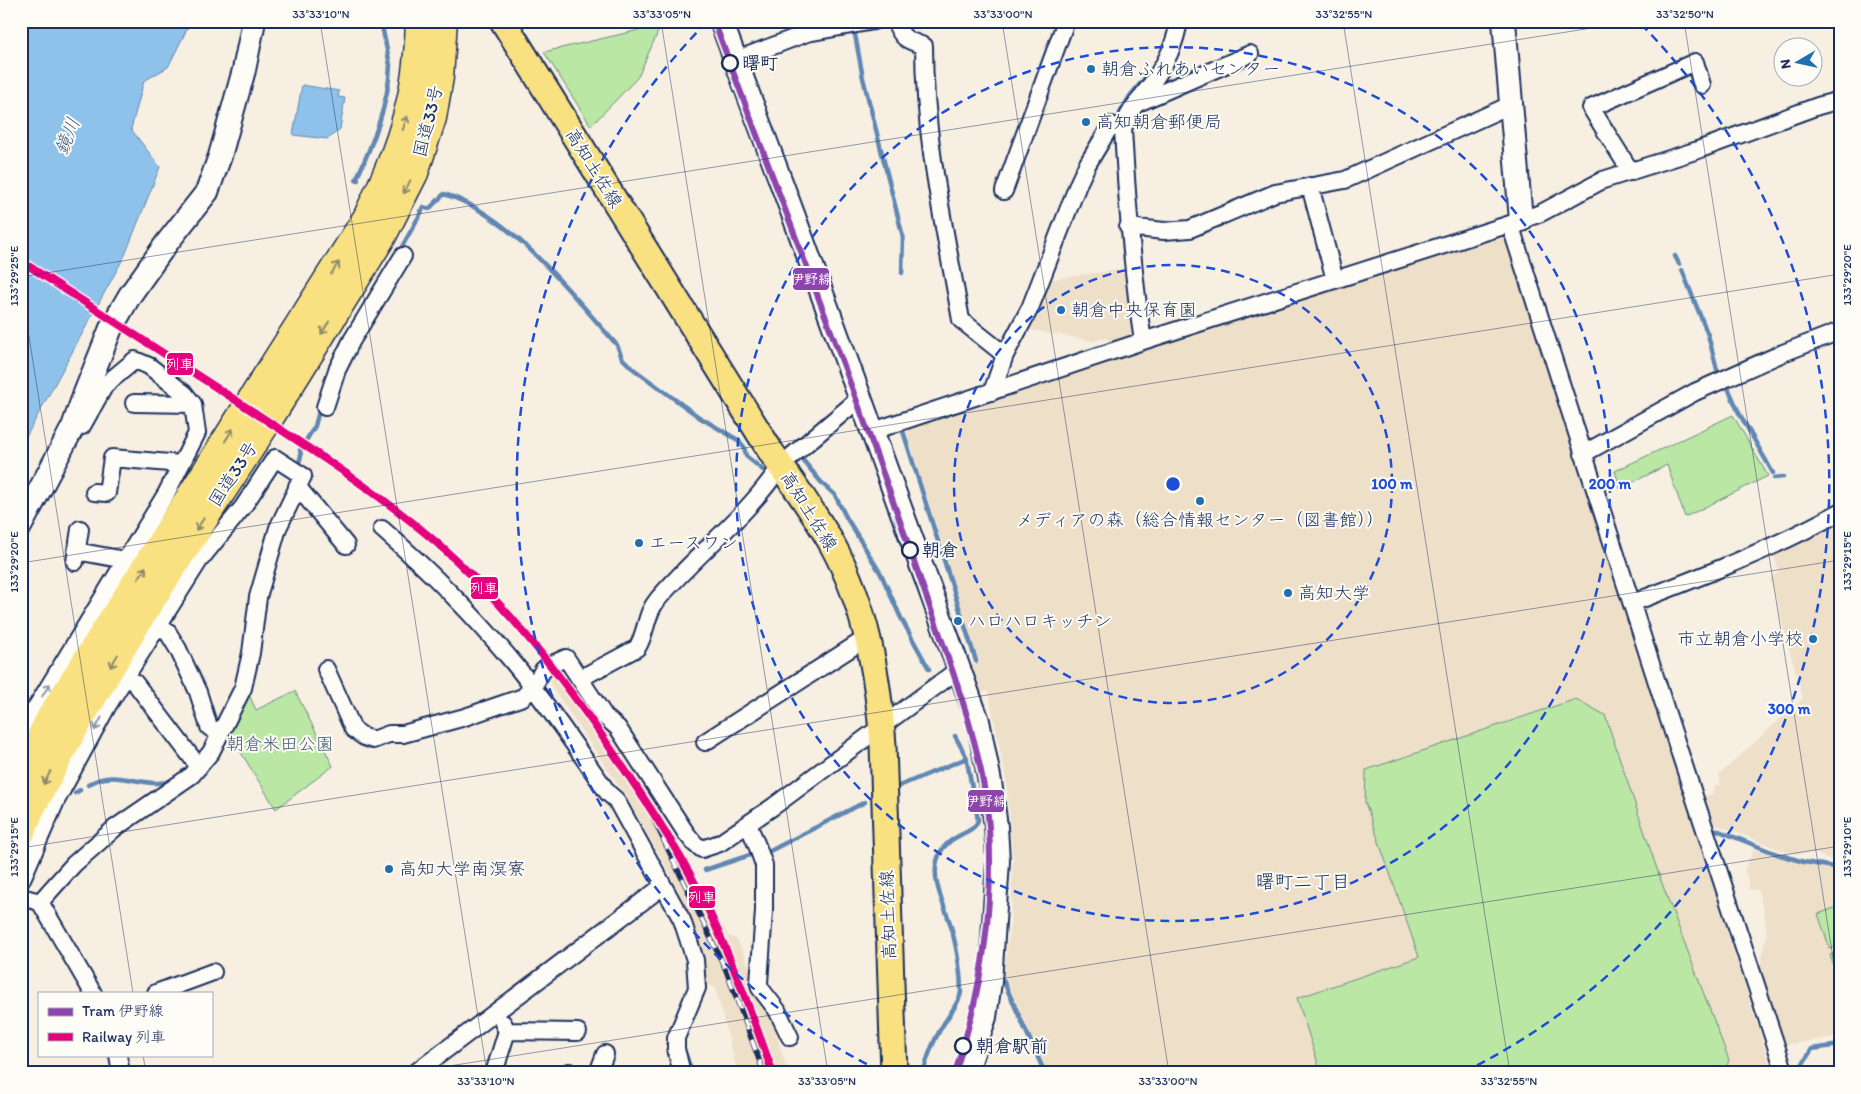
<svg xmlns="http://www.w3.org/2000/svg" width="1861" height="1094" viewBox="0 0 1861 1094" font-family="Itim,'Klee One',sans-serif">
	<style>
		.built { fill: #eedfc9 }
		.green { fill: #bbe7a5; stroke: #6b8b82 }
		.water { fill: #8fc2eb; stroke: #6187b3 }
		.lines { fill: none; stroke-linecap: round; stroke-linejoin: round }
		.stream { stroke: #6187b3; stroke-width: 4.5 }
		.street-casing { stroke: #1b2f5e; stroke-width: 20 }
		.secondary-casing { stroke: #1b2f5e; stroke-width: 26 }
		.primary-casing { stroke: #1b2f5e; stroke-width: 29 }
		.highway-casing { stroke: #1b2f5e; stroke-width: 31 }
		.street { stroke: #fdfcf7; stroke-width: 16 }
		.secondary { stroke: #fdfcf7; stroke-width: 22 }
		.primary { stroke: #f9e181; stroke-width: 25 }
		.highway { stroke: #f9e181; stroke-width: 28 }
		.tram { stroke: #1b2f5e; stroke-width: 1 }
		.rail-casing { stroke: #1b2f5e; stroke-width: 5.5 }
		.rail { stroke: #fdfcf7; stroke-width: 4; stroke-dasharray: 11; stroke-linecap: butt }
		.rail-1-casing { stroke: #fdfcf7; stroke-width: 11 }
		.rail-1 { stroke: #e5007d; stroke-width: 8 }
		.tram-1-casing { stroke: #fdfcf7; stroke-width: 10 }
		.tram-1 { stroke: #8e44ad; stroke-width: 6 }
		.oneway { stroke: #8a8870 }
		.oneway2 { stroke: #8c96aa }
		.ticks { fill: none; stroke: #1b2f5e; stroke-width: 1; stroke-opacity: 0.45 }
		.ring { fill: none; stroke: #1d4ed8; stroke-width: 2.5; stroke-dasharray: 9 6 }
		.stop-dot { fill: #fdfcf7; stroke: #1b2f5e; stroke-width: 2.5 }
		.poi-dot { fill: #1f6fb2; stroke: #fdfcf7; stroke-width: 2 }
		.labels { text-anchor: middle; dominant-baseline: central; stroke-width: 4; stroke-linejoin: round; paint-order: stroke }
		.stop-label { font-size: 18px; font-weight: bold; fill: #1b2f5e; stroke: #fdfcf7; text-anchor: start }
		.poi-label { font-size: 18px; fill: #1b2f5e; stroke: #fdfcf7; text-anchor: start }
		.street-label { font-size: 18px; fill: #1b2f5e; stroke: #fdfcf7 }
		.park-label { font-size: 18px; fill: #435d70; stroke: #fdfcf7 }
		.water-label { font-size: 19px; font-style: italic; fill: #3e5b88; stroke: #fdfcf7 }
		.neighbourhood-label { font-size: 19px; fill: #1b2f5e; stroke: #fdfcf7 }
		.centre { fill: #1d4ed8; stroke: #fdfcf7; stroke-width: 2.5 }
		.ring-label { font-size: 15px; text-anchor: middle; font-weight: bold; fill: #1d4ed8; stroke: #fdfcf7; stroke-width: 4; stroke-linejoin: round; paint-order: stroke }
		.line-badge { stroke: #fdfcf7; stroke-width: 2 }
		.badge-label { font-size: 14px; text-anchor: middle; font-weight: bold; fill: #fff }
		.neatline { fill: none; stroke: #1b2f5e; stroke-width: 2 }
		.ticks-label { font-size: 12px; text-anchor: middle; fill: #1b2f5e }
	</style>
	<rect width="100%" height="100%" fill="#f6efe2"/>
	<filter id="ink" filterUnits="userSpaceOnUse"><feTurbulence type="fractalNoise" baseFrequency=".02" numOctaves="2"/><feDisplacementMap in="SourceGraphic" scale="10" xChannelSelector="R" yChannelSelector="G"/><feConvolveMatrix kernelMatrix="1 2 1 2 8 2 1 2 1" color-interpolation-filters="sRGB"/></filter>
	<g filter="url(#ink)">
		<path class="built" d="M1504,232L1696,827L1694,828L1771,1067L1764,1070L1765,1073H1048L1004,974L1011,918L1013,858L1006,778L988,691L977,693L967,667L979,663L906,430L999,401V399L1234,320Z
			M1126,268L1137,339L1109,347L1107,338L1093,341L1026,329L1048,280Z
			M1840,517V859L1834,861L1815,853L1799,854L1786,852L1708,821L1701,797L1712,794L1715,786L1721,784L1719,775L1803,698L1770,579L1779,572L1773,552Z
			M563,667L573,679L658,807L728,936L737,939L771,1017L788,1073H738L715,987L706,984L695,935L670,874L625,795L553,689L550,681Z
			M1754,849L1804,864L1837,869V866L1840,865V1036L1784,1045L1758,975L1767,933L1764,912L1758,889L1750,890L1745,869Z"/>
		<path class="green" d="M661,25L638,77L591,126L544,52Z
			M1733,415L1768,476L1685,517L1667,465L1620,489L1615,471Z
			M247,690L256,710L295,691L333,766L276,809L227,730Z
			M1576,699L1605,715L1660,878L1729,1060L1724,1073H1321L1297,998L1419,957L1365,802L1366,770Z
			M1840,906V945L1830,949L1818,914Z
			M1840,952V984L1830,955Z"/>
		<path class="water" d="M21,21H191L168,67L144,81L131,129L160,167L125,255L21,446Z
			M302,85L339,91L338,97L345,98L340,129L328,139L293,135Z"/>
		<g class="lines">
			<path class="stream" d="M854,29L863,78L903,237L902,273
				M1120,113L1130,96L1145,78
				M358,180H356C372,145 389,104 390,65L381,21
				M423,207L429,209L444,194C511,214 571,294 617,345L622,358L632,368L699,417L738,440L744,447L746,456L763,470
				M399,252L422,211H420
				M1675,256L1679,264
				M1682,270L1708,335L1719,377
				M1726,383L1739,413L1773,473
				M906,427L902,428L976,661
				M802,459L821,482L835,495L846,517L881,574L901,618L929,669
				M297,469L301,456L300,450L315,426L320,407
				M1774,478L1783,477
				M259,564L272,523
				M88,785C115,766 143,790 171,781
				M899,786L967,758
				M75,793L80,790
				M1714,829L1777,854L1804,862L1840,868
				M766,853L865,802
				M705,870L756,853
				M1003,980L1045,1073
				M683,1047L691,1069
				M923,1073C927,1058 932,1044 940,1030C945,1020 961,1001 961,991C961,970 957,950 952,930C947,909 931,883 937,861C944,833 974,836 978,820L966,756L955,736
				M1797,1073L1812,1049L1840,1045"/>
			<g class="street-casing">
				<path id="street" d="M895,21C902,39 906,40 924,46C924,139 945,229 961,320L1005,355
					M736,60L807,33L874,21
					M1138,103L1250,54
					M1631,172L1591,108L1695,62L1702,85
					M1310,186L1335,280
					M1004,191L1066,21
					M1510,224L1669,720L1785,1073
					M1128,227L1164,231L1190,229L1275,193L1345,180L1510,105
					M1143,341C1132,271 1127,201 1123,129C1128,111 1141,98 1152,83C1166,63 1175,45 1179,21
					M992,392L1005,355L1030,308L1079,182L1087,165L1111,125L1123,129
					M134,403L193,404
					M325,407L337,370L352,340L403,256
					M873,431L1143,341L1510,224L1541,213L1603,180L1695,151L1818,106L1840,100
					M1583,454L1695,392L1783,353L1840,331
					M297,486L346,545
					M94,492L107,493L112,458L181,464
					M382,529C429,570 472,613 512,661C547,703 577,749 608,793L616,800L682,920L695,960L697,988L676,1038V1049L682,1073
					M76,551L125,560
					M75,562L80,529
					M1632,603C1703,576 1773,549 1840,512
					M153,619L167,631L178,649L198,692L209,727L220,734
					M326,669L353,729L364,737L373,740L389,734H403L465,717L523,697L533,687L543,670L550,665L566,658L605,717L618,728L686,833L695,844L702,849L720,843L774,806L959,669
					M126,677L135,683L199,767
					M581,678L637,648C647,632 645,614 658,599C697,553 748,516 781,465L860,398
					M21,732L166,494L197,433L193,404L185,394L149,366L135,360L105,385L82,426H80
					M705,742L868,637
					M748,824L758,848L764,865V911L759,983L760,988L777,1010L790,1037
					M21,881L56,801L108,705L199,561L243,507L275,458L303,476L278,528L258,597L251,653L243,688L211,752L192,775L115,828L74,864L40,902
					M21,897L40,902L93,993
					M156,993L213,972
					M507,1031L578,1032
					M118,1055L121,1073
					M569,1072L572,1073
					M415,1073L663,886
					M494,1073L507,1031L503,1023
					M598,1073L605,1054"/>
			</g>
			<g class="secondary-casing">
				<path id="secondary" d="M721,21L793,214L978,721L990,782L996,827L998,861L990,982L985,1017L966,1073
					M1504,21L1521,220
					M21,525L73,427L85,393L111,328L130,295L166,244L207,192L220,156L244,70L254,21"/>
			</g>
			<g class="primary-casing">
				<path id="primary" d="M503,21L771,452C792,482 814,512 832,544C866,606 878,675 883,745L894,1073"/>
			</g>
			<g class="highway-casing">
				<path id="highway" d="M21,777L51,717L367,218C383,184 399,150 408,113C416,84 419,52 420,21
					M21,832L30,810L70,735L143,612L268,420L382,236L414,173L432,118L439,77L443,21"/>
			</g>
			<use href="#street" class="street"/>
			<use href="#secondary" class="secondary"/>
			<use href="#primary" class="primary"/>
			<use href="#highway" class="highway"/>
			<path class="tram" d="M886,481C895,531 910,580 936,623"/>
			<g class="rail-casing">
				<path id="rail" d="M644,799L726,970L764,1073"/>
			</g>
			<use href="#rail" class="rail"/>
			<g class="rail-1-casing">
				<path id="rail-1" d="M21,261C93,307 165,355 237,401C305,446 375,489 437,543C500,598 552,664 600,733C635,785 671,837 700,893C729,951 751,1012 773,1073"/>
			</g>
			<use href="#rail-1" class="rail-1"/>
			<g class="tram-1-casing">
				<path id="tram-1" d="M714,21C782,203 853,384 916,567C944,650 983,740 989,827C994,911 981,994 955,1073"/>
			</g>
			<use href="#tram-1" class="tram-1"/>
		</g>
		<defs><path id="oneway-shaft" d="M-6 0H5M1.5-3L5.5 0L1.5 3" fill="none" stroke-width="1.6" stroke-linecap="round" stroke-linejoin="round" transform="scale(1.25)"/></defs>
		<g class="oneway">
			<use href="#oneway-shaft" transform="translate(405 123) rotate(-72)"/>
			<use href="#oneway-shaft" transform="translate(407 187) rotate(117)"/>
			<use href="#oneway-shaft" transform="translate(335 268) rotate(-57)"/>
			<use href="#oneway-shaft" transform="translate(325 328) rotate(122)"/>
			<use href="#oneway-shaft" transform="translate(229 435) rotate(-58)"/>
			<use href="#oneway-shaft" transform="translate(200 524) rotate(123)"/>
			<use href="#oneway-shaft" transform="translate(142 573) rotate(-58)"/>
			<use href="#oneway-shaft" transform="translate(114 661) rotate(121)"/>
			<use href="#oneway-shaft" transform="translate(47 778) rotate(118)"/>
		</g>
		<g class="oneway2">
			<use href="#oneway-shaft" transform="translate(46 690) rotate(-59)"/>
			<use href="#oneway-shaft" transform="translate(98 724) rotate(119)"/>
		</g>
	</g>
	<path class="ticks" d="M320,21L487,1073M661,21L828,1073M1002,21L1169,1073M1343,21L1510,1073M1684,21L1840,1002M21,277L1636,21M21,286L133,993M21,563L1840,274M21,848L1840,560M143,1055L146,1073M405,1073L1840,846"/>
	<g class="ring">
		<circle cx="1173" cy="484" r="219"/>
		<circle cx="1173" cy="484" r="437"/>
		<path d="M880 1071A656 656 0 0 1 705 24M1641 24A656 656 0 0 1 1466 1071"/>
	</g>
	<g class="stop-dot">
		<circle cx="730" cy="63" r="8"/>
		<circle cx="910" cy="550" r="8"/>
		<circle cx="963" cy="1046" r="8"/>
	</g>
	<g class="poi-dot">
		<circle cx="1091" cy="69" r="5"/>
		<circle cx="1086" cy="122" r="5"/>
		<circle cx="1061" cy="310" r="5"/>
		<circle cx="1200" cy="501" r="5"/>
		<circle cx="639" cy="543" r="5"/>
		<circle cx="1288" cy="593" r="5"/>
		<circle cx="958" cy="621" r="5"/>
		<circle cx="1813" cy="639" r="5"/>
		<circle cx="389" cy="869" r="5"/>
	</g>
	<g class="labels">
		<g class="stop-label">
			<text x="742" y="63">曙町</text>
			<text x="922" y="550">朝倉</text>
			<text x="976" y="1046">朝倉駅前</text>
		</g>
		<g class="poi-label">
			<text x="1101" y="69">朝倉ふれあいセンター</text>
			<text x="1096" y="122">高知朝倉郵便局</text>
			<text x="1071" y="310">朝倉中央保育園</text>
			<text x="1200" y="520" text-anchor="middle">メディアの森（総合情報センター（図書館））</text>
			<text x="649" y="543">エースワン</text>
			<text x="1298" y="593">高知大学</text>
			<text x="968" y="621">ハロハロキッチン</text>
			<text x="1803" y="639" text-anchor="end">市立朝倉小学校</text>
			<text x="399" y="869">高知大学南溟寮</text>
		</g>
		<g class="street-label">
			<text transform="translate(428 121) rotate(-76)">国道33号</text>
			<text transform="translate(594 168) rotate(58)">高知土佐線</text>
			<text transform="translate(233 474) rotate(-57)">国道33号</text>
			<text transform="translate(809 511) rotate(58)">高知土佐線</text>
			<text transform="translate(888 915) rotate(-92)">高知土佐線</text>
		</g>
		<g class="park-label">
			<text x="280" y="744">朝倉米田公園</text>
		</g>
		<g class="water-label">
			<text transform="translate(67 136) rotate(-68)">鏡川</text>
		</g>
		<g class="neighbourhood-label">
			<text x="1303" y="881">曙町二丁目</text>
		</g>
	</g>
	<circle cx="1173" cy="484" r="8" class="centre"/>
	<g class="ring-label">
		<text x="1392" y="489">100 m</text>
		<text x="1610" y="489">200 m</text>
		<text x="1789" y="714">300 m</text>
	</g>
	<g class="line-badge">
		<rect x="792" y="267" width="38" height="24" rx="5" fill="#8e44ad"/>
		<rect x="166" y="352" width="28" height="24" rx="5" fill="#e5007d"/>
		<rect x="470" y="576" width="29" height="24" rx="5" fill="#e5007d"/>
		<rect x="967" y="789" width="38" height="24" rx="5" fill="#8e44ad"/>
		<rect x="688" y="885" width="28" height="24" rx="5" fill="#e5007d"/>
	</g>
	<g class="badge-label">
		<text x="811" y="284">伊野線</text>
		<text x="180" y="369">列車</text>
		<text x="484" y="593">列車</text>
		<text x="986" y="806">伊野線</text>
		<text x="702" y="902">列車</text>
	</g>
	<rect width="1861" height="1094" fill="none" stroke="#fdfcf7" stroke-width="55"/>
	<rect x="38" y="992" width="175" height="65" fill="#fdfcf7" stroke="#a3aaba"/>
	<rect x="48" y="1008" width="25" height="8" fill="#8e44ad" stroke="#a3aaba"/>
	<text x="82" y="1016" font-size="15" fill="#1b2f5e">Tram 伊野線</text>
	<rect x="48" y="1033" width="25" height="8" fill="#e5007d" stroke="#a3aaba"/>
	<text x="82" y="1042" font-size="15" fill="#1b2f5e">Railway 列車</text>
	<g transform="translate(1798 62) rotate(261)"><circle r="24" fill="#fdfcf7" stroke="#a3aaba"/>
	<path d="M0-4L9 19L0 12L-9 19Z" fill="#1f6fb2"/>
	<text y="-8" font-size="14" font-weight="bold" text-anchor="middle" fill="#1b2f5e">N</text>
	</g>
	<rect x="28" y="28" width="1806" height="1038" class="neatline"/>
	<g class="ticks-label">
		<text x="321" y="18">33°33'10"N</text>
		<text x="662" y="18">33°33'05"N</text>
		<text x="1003" y="18">33°33'00"N</text>
		<text x="1344" y="18">33°32'55"N</text>
		<text x="1685" y="18">33°32'50"N</text>
		<text transform="translate(1847 275) rotate(-90)" y="4">133°29'20"E</text>
		<text transform="translate(14 276) rotate(-90)" y="4">133°29'25"E</text>
		<text transform="translate(1847 561) rotate(-90)" y="4">133°29'15"E</text>
		<text transform="translate(14 562) rotate(-90)" y="4">133°29'20"E</text>
		<text transform="translate(1847 847) rotate(-90)" y="4">133°29'10"E</text>
		<text transform="translate(14 847) rotate(-90)" y="4">133°29'15"E</text>
		<text x="486" y="1085">33°33'10"N</text>
		<text x="827" y="1085">33°33'05"N</text>
		<text x="1168" y="1085">33°33'00"N</text>
		<text x="1509" y="1085">33°32'55"N</text>
	</g>
</svg>
